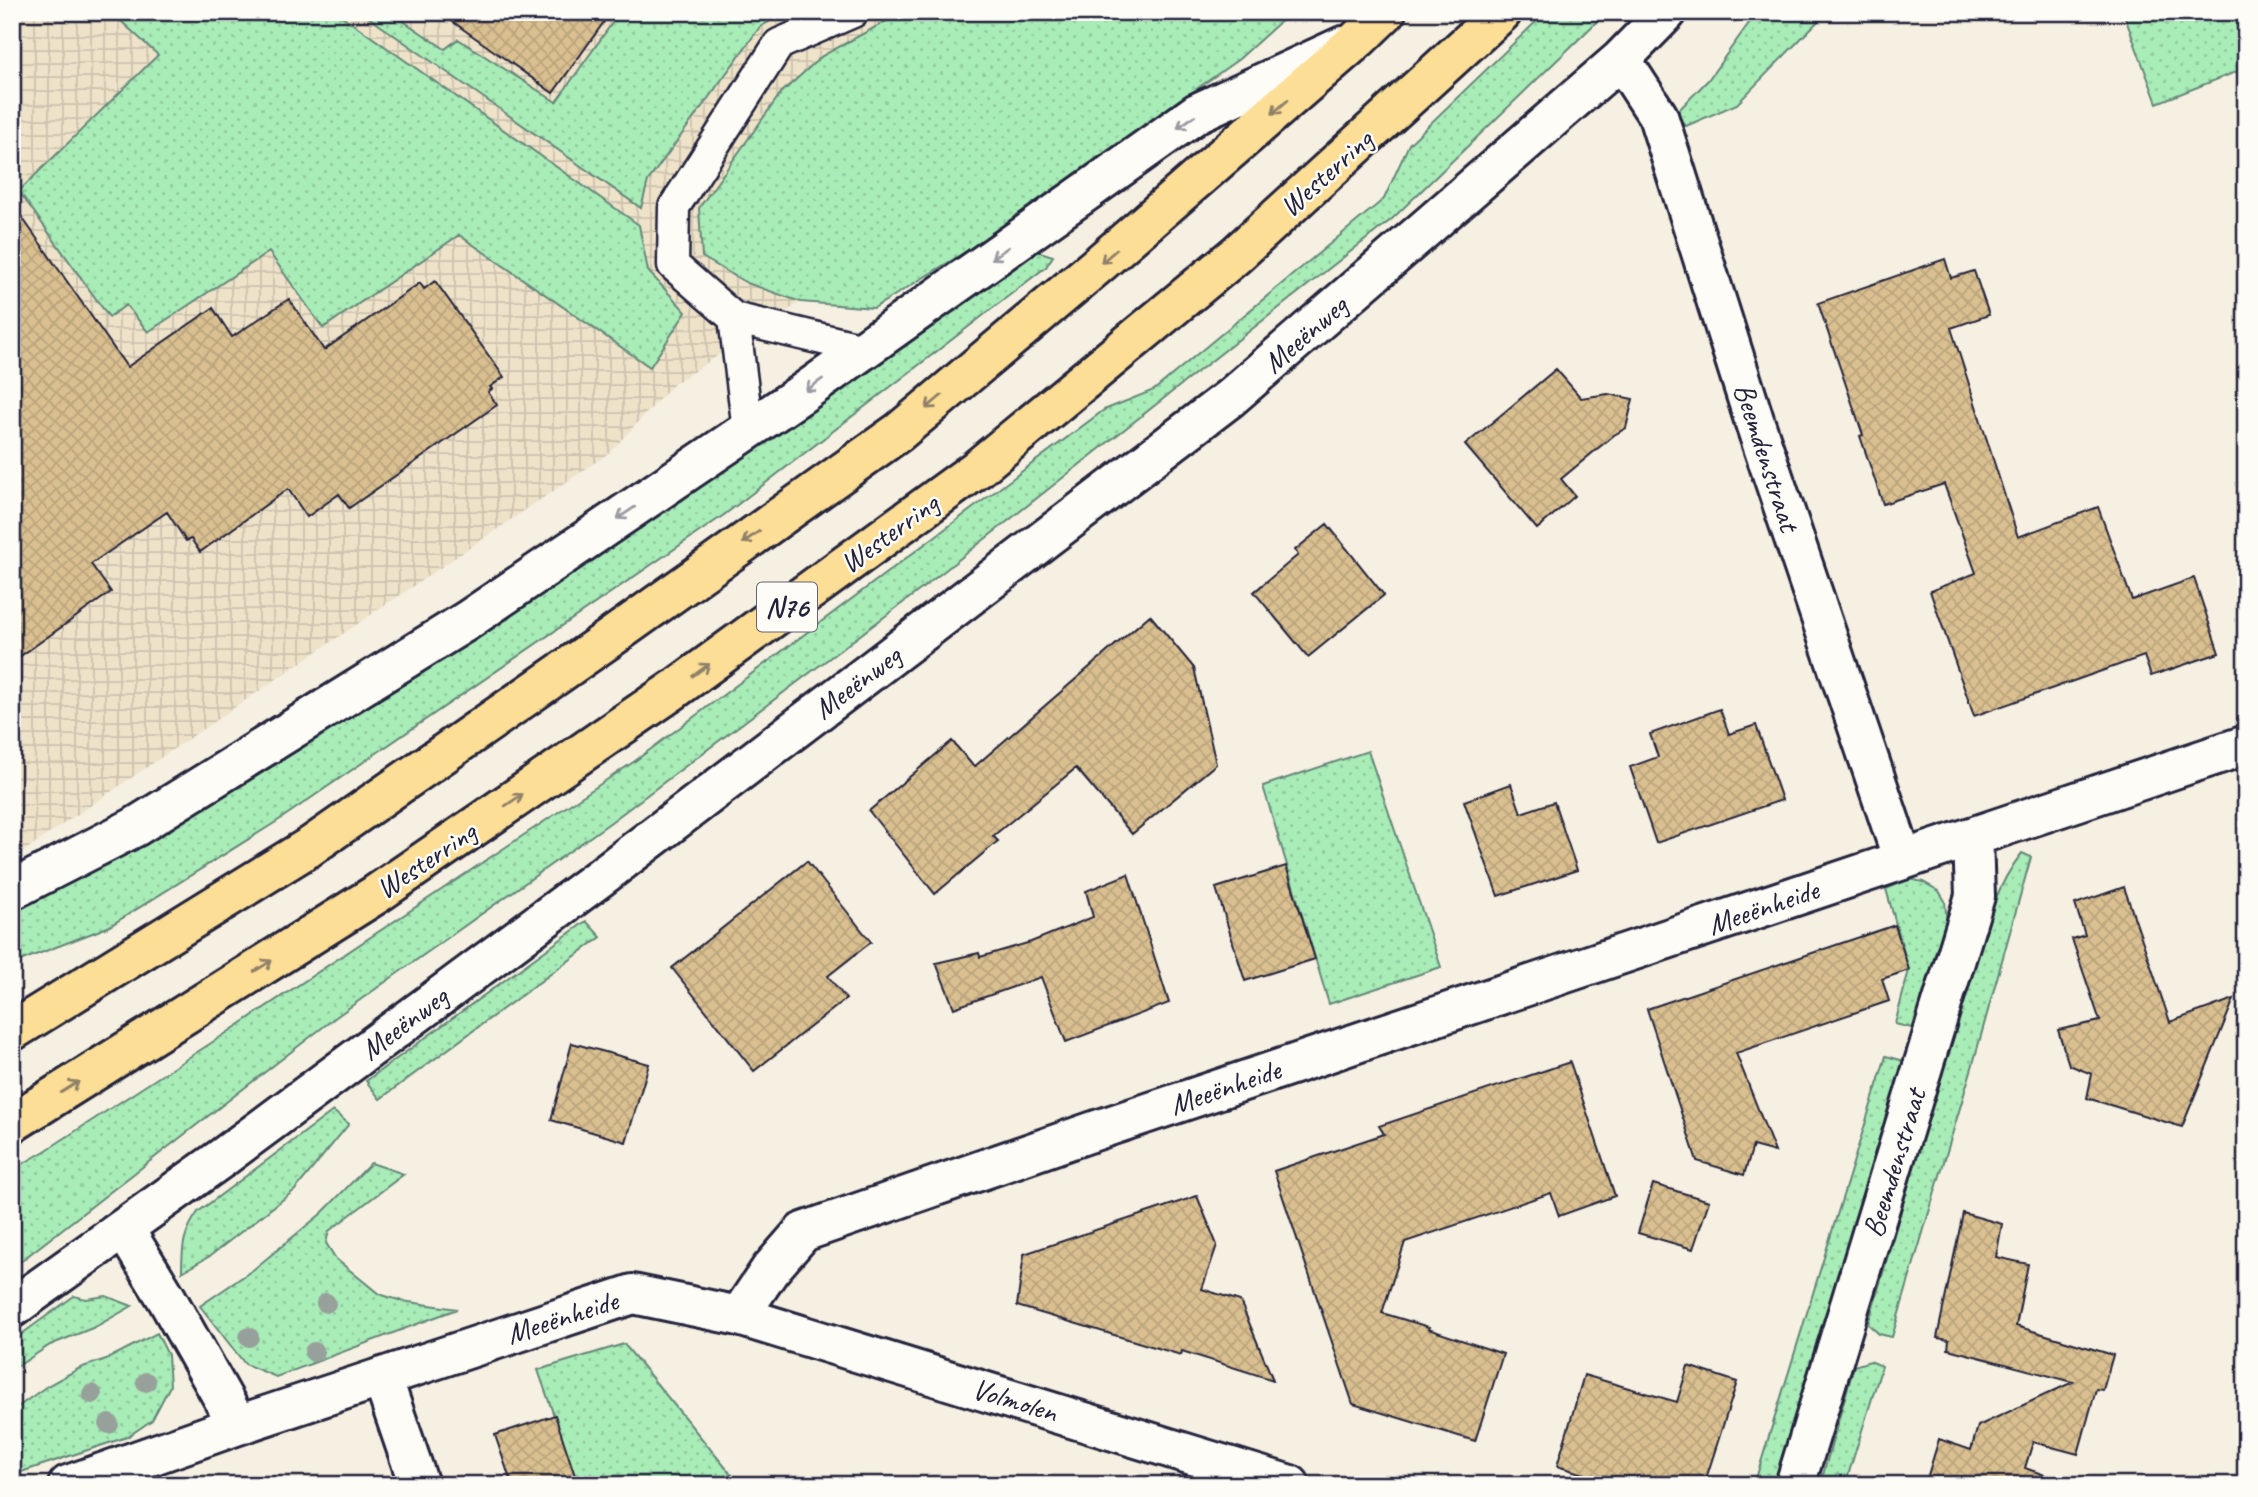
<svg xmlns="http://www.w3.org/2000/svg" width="2258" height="1497" viewBox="0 0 2258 1497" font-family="Caveat,sans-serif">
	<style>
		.industrial { fill: url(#industrial-grid) }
		.grass { fill: url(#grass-dots); stroke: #658779; stroke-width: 2 }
		.building { fill: url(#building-cross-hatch); stroke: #22223b; stroke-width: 2 }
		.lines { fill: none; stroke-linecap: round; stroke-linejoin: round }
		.lane-casing { stroke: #22223b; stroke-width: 35 }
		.street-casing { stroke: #22223b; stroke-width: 44 }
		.highway-casing { stroke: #22223b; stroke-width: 44 }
		.lane { stroke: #fdfcf7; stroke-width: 30 }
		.street { stroke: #fdfcf7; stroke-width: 38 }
		.highway { stroke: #fcde96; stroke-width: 38 }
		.tree { fill: #97a09a }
		.oneway { stroke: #8f8068 }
		.oneway2 { stroke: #9a9aa2 }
		.labels { text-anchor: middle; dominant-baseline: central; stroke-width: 5; stroke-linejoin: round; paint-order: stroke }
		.shield { fill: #fdfcf7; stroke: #646373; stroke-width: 2 }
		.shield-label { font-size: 28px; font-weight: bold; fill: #22223b }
		.street-label { font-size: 30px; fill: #22223b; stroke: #fdfcf7 }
	</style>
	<defs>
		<pattern id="industrial-grid" width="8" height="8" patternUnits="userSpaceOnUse" patternTransform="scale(1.75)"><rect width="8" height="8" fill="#eee2c9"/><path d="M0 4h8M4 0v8" fill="none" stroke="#ccc2ae"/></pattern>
		<pattern id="grass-dots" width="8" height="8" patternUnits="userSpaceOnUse" patternTransform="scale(1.75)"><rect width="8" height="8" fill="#a8ecb7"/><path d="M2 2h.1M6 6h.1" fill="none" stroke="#90ca9e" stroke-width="1.8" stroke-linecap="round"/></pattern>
		<pattern id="building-cross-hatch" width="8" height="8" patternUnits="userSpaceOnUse" patternTransform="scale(1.75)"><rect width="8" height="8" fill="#dac090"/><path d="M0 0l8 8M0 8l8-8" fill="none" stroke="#bba57d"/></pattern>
	</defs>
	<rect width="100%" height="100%" fill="#f6f0e2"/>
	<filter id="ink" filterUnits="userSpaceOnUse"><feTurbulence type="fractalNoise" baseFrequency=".0143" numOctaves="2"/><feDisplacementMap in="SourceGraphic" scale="14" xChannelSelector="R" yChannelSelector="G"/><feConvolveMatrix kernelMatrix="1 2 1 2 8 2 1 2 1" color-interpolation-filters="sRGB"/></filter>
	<g filter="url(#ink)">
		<path class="industrial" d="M12,12H111L158,55L19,191L126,305L148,331L269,252L324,328L459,235L650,366L686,312L648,272L639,225L336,12H903L822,56L747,283L801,302L674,384L609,453L12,859Z"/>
		<path class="grass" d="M111,12H336L639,225L648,271L686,312L650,367L459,235L323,328L269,252L148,332L126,305L109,317L19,191L158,55Z
			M361,12H390L445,49L458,39L556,102L620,12H786L760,27L648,181L641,208Z
			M903,12H1291L1239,59L970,249L874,308L801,302L747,283L702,257L699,208L781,93L822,56Z
			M1546,12H1607L1392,219L920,590L611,822L336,1017L12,1268V1170L45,1151L228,1032L635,761L1104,410L1154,390L1384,199L1409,144Z
			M1757,12H1827L1737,104L1686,126L1675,114L1708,80Z
			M2123,12H2246V68L2157,103Z
			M1037,251L1053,256L1046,267L724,515L276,822L108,927L12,964V910L72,880L809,408Z
			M1368,751L1441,967L1329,1004L1263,786Z
			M2022,853L2031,857L1973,1064L1892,1337L1879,1334L1868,1324C1900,1216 1930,1108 1963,1001C1979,952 1989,894 2022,853Z
			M1909,879L1923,882L1939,891L1945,901L1947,926L1916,1029L1895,1024L1909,970L1886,889Z
			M586,921L601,937L380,1099L366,1081Z
			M1886,1056L1908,1062L1780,1485H1754Z
			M333,1111L349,1124L295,1190L210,1256L182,1272C182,1247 183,1233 198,1212Z
			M371,1163L404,1174L329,1231L326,1243L336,1259L379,1294L402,1301L457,1309L276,1377L245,1364L200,1306L254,1269L322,1213Z
			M74,1296L86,1299L106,1296L132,1306L95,1327L50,1345L12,1370V1341Z
			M157,1333L168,1355L170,1386L152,1420L127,1437L12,1475V1411L47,1386L80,1368L109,1358Z
			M624,1344L740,1485H578L538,1370Z
			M1870,1361L1882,1366L1845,1485H1820L1854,1366Z"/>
		<path class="building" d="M439,12H611L553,93Z
			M12,203L127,367L213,308L232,337L289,299L324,350L420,283L424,289L435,281L504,377L490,387L492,389L488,392L497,405L349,508L339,494L307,517L288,489L200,552L191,539L186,541L167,512L91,564L111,592L12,662Z
			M1945,259L1951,278L1974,271L1989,315L1951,328L2018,537L2098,507L2132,600L2194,578L2219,653L2151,676L2144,656L1974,716L1930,591L1976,573L1944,484L1883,504L1860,436L1863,435L1818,303Z
			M1556,369L1581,398L1608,394L1633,399L1626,428L1614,435L1561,479L1575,496L1537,529L1465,445Z
			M1327,524L1384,595L1308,657L1254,592L1298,555L1295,550Z
			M1150,615L1194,668L1216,764L1132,834L1076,768L993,836L998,841L935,894L869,811L952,741L974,767Z
			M1720,709L1729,734L1756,725L1782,800L1656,843L1630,767L1658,757L1650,734Z
			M1511,784L1521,813L1554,802L1577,870L1498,896L1464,801Z
			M807,861L871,942L828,976L846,999L754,1071L672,968Z
			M1286,866L1315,959L1245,981L1216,888Z
			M1128,874L1169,1003L1066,1042L1041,977L954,1008L936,963L979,953L980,957L1031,942L1093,917L1086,891Z
			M2124,887L2170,1022L2234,999L2182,1127L2087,1098L2092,1074L2069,1065L2058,1030L2100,1021L2072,939L2085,935L2075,904Z
			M1895,925L1909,970L1882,979L1889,1001L1736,1053L1775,1152L1753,1146L1744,1175L1697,1161L1647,1009Z
			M572,1043L649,1064L626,1142L551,1120Z
			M1570,1062L1615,1196L1559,1216L1551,1193L1405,1242L1382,1313L1429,1327L1428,1329L1503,1354L1475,1441L1353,1404L1274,1171L1384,1134L1379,1126Z
			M1653,1184L1709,1201L1693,1249L1638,1233Z
			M1197,1196L1217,1245L1202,1289L1240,1301L1273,1380L1182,1351L1181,1355L1017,1306L1024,1254Z
			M1963,1213L2002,1224L1996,1257L2028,1264L2016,1326L2113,1355L2103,1390L2096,1389L2078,1454L2033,1442L2025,1468L2053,1478L2052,1485H1925L1939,1439L1971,1450L1978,1426L2073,1382L1948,1349L1949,1340L1937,1338Z
			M1688,1366L1737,1382L1704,1485H1620L1557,1466L1584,1375L1677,1402Z
			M555,1415L578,1485H512L495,1435Z"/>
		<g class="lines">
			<g class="lane-casing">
				<path id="lane" d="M853,12L779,44L674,207L673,265L734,318L864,349
					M734,318L748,430"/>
			</g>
			<g class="street-casing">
				<path id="street" d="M1621,59L1658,116L1755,423L1903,860
					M12,890L135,827L468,620L807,390L1197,113L1343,46
					M124,1229L167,1299L238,1425
					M12,1308L222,1158L602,876L1230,398L1621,59L1667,12
					M739,1316L770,1270L803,1232L1097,1130L2246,745
					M382,1377L419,1485
					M68,1485L238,1425L633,1294L739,1316L1290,1485
					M1795,1485L1975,896L1973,838"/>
			</g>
			<g class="highway-casing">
				<path id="highway" d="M12,1031L311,846L613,636L899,432L1099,264L1358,39L1386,12
					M12,1123L375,895L675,689L977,469L1236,255L1502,12"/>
			</g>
			<use href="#lane" class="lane"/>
			<use href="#street" class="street"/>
			<use href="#highway" class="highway"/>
		</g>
		<g class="tree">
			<circle cx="326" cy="1303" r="10"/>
			<circle cx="249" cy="1337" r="10"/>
			<circle cx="314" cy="1352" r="10"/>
			<circle cx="146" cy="1382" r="10"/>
			<circle cx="92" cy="1394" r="10"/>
			<circle cx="109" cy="1424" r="10"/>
		</g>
		<defs><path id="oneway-shaft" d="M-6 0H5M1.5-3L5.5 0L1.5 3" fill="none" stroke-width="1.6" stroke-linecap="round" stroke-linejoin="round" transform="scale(1.75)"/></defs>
		<g class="oneway">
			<use href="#oneway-shaft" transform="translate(1280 107) rotate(139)"/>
			<use href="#oneway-shaft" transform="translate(1109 256) rotate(139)"/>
			<use href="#oneway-shaft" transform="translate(934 402) rotate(140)"/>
			<use href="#oneway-shaft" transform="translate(751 537) rotate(145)"/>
			<use href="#oneway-shaft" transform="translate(701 670) rotate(-36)"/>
			<use href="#oneway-shaft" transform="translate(514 800) rotate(-34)"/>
			<use href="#oneway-shaft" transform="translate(263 966) rotate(-32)"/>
			<use href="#oneway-shaft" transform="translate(70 1087) rotate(-32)"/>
		</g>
		<g class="oneway2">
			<use href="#oneway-shaft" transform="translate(1186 122) rotate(145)"/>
			<use href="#oneway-shaft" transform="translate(1000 253) rotate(145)"/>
			<use href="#oneway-shaft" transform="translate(814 385) rotate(145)"/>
			<use href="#oneway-shaft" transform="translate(626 513) rotate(146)"/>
		</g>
	</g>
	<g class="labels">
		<rect class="shield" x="757" y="582.5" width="60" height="49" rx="5"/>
		<g class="shield-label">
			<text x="787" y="607">N76</text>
		</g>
		<g class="street-label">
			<text transform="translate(1326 173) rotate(-42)">Westerring</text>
			<text transform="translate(1305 334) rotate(-41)">Meeënweg</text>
			<text transform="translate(1767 457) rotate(72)">Beemdenstraat</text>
			<text transform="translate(889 533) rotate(-36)">Westerring</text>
			<text transform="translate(857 682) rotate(-37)">Meeënweg</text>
			<text transform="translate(426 860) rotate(-34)">Westerring</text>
			<text transform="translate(1763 907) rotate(-19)">Meeënheide</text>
			<text transform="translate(404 1023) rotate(-37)">Meeënweg</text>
			<text transform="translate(1225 1087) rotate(-19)">Meeënheide</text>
			<text transform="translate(1894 1163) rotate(-73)">Beemdenstraat</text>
			<text transform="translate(562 1317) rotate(-18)">Meeënheide</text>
			<text transform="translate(1015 1400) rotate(17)">Volmolen</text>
		</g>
	</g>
	<rect width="2258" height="1497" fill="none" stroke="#fdfcf7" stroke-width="42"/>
	<rect x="21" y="21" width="2216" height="1455" fill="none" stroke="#22223b" stroke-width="2.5" filter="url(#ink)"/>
</svg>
